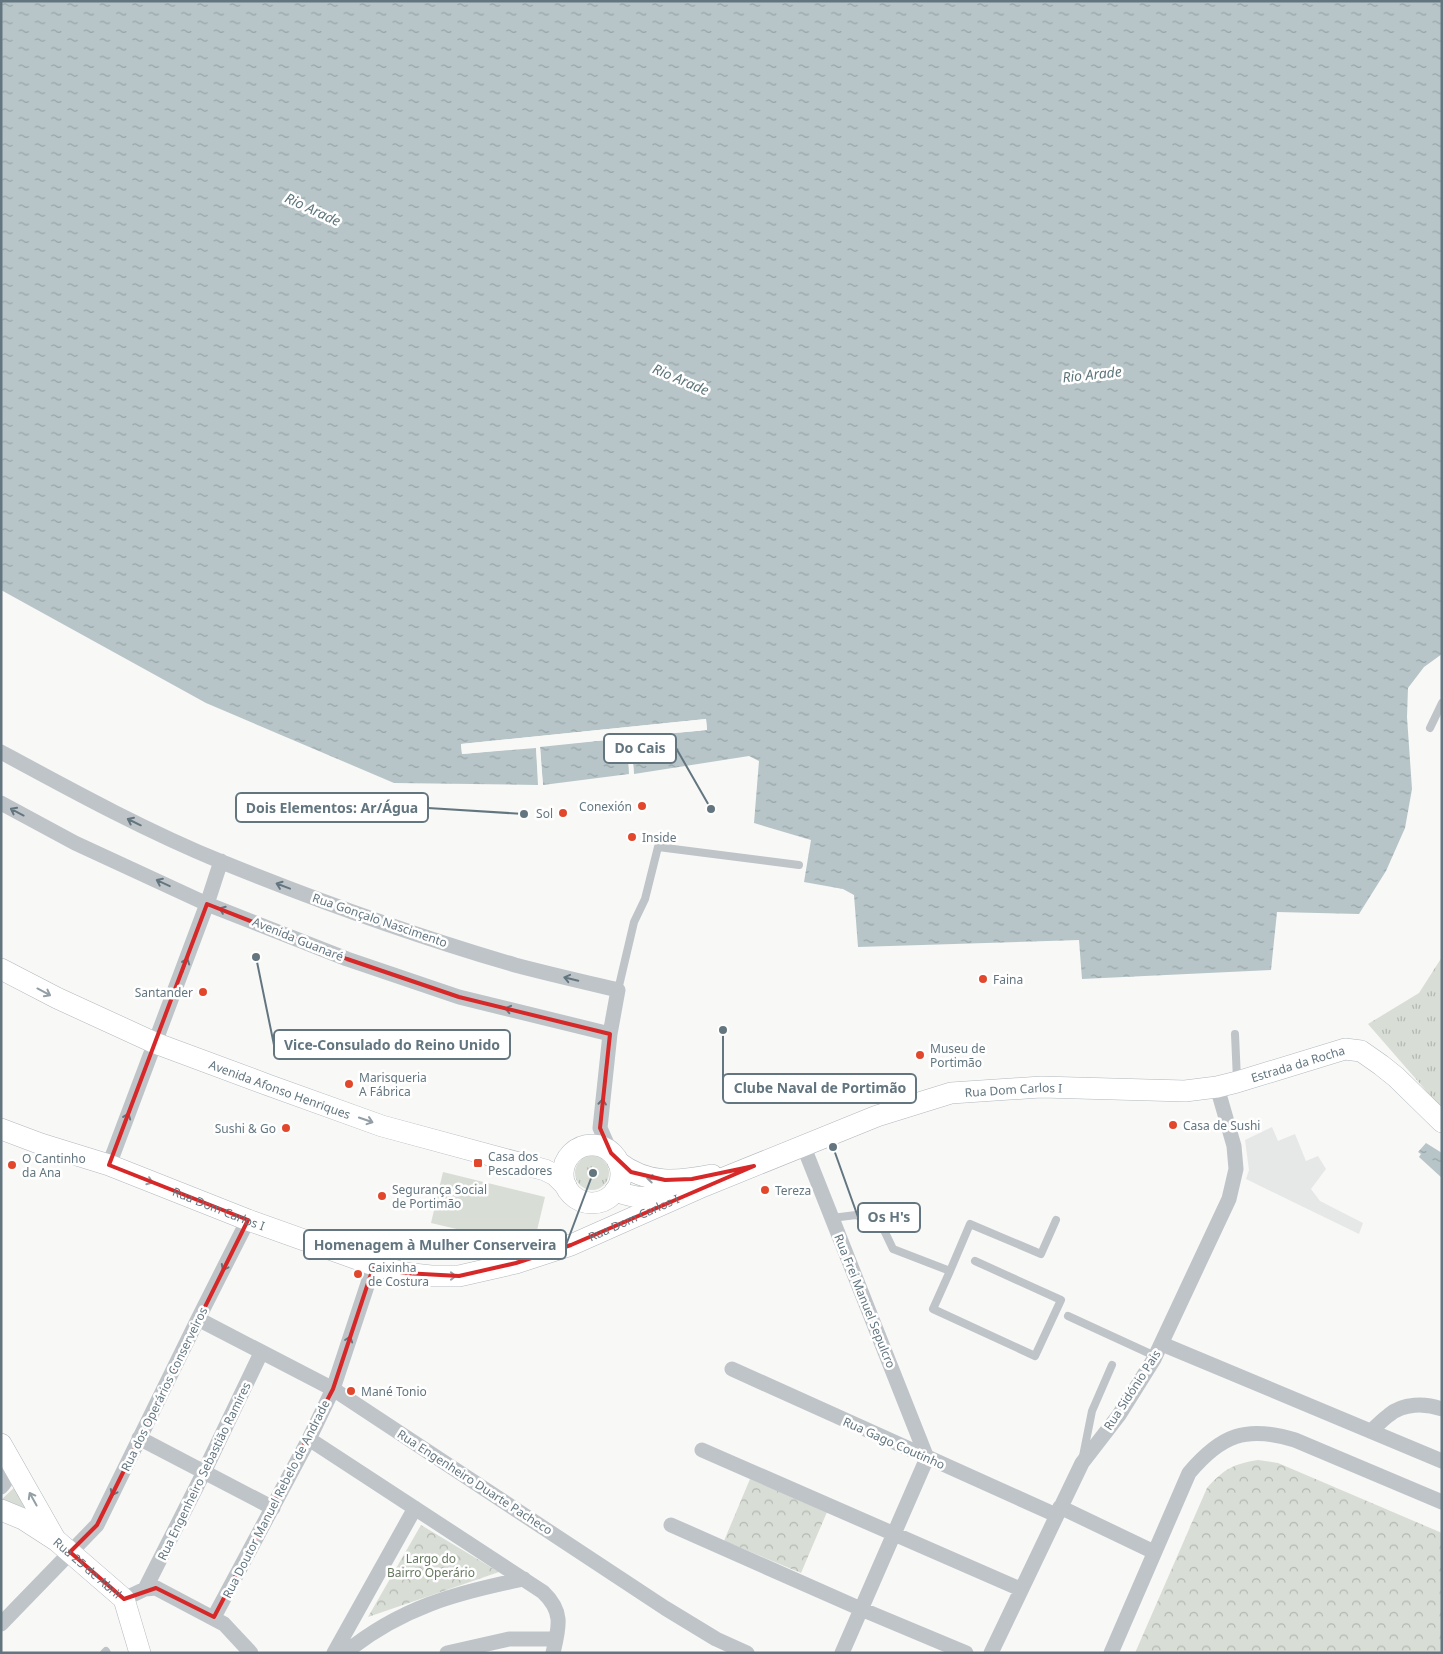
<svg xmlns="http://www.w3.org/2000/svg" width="1443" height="1654" viewBox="0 0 1443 1654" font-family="'Noto Sans',sans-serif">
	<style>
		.built { fill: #e6e8e7 }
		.grass { fill: url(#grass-tufts) }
		.park { fill: url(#park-crowns) }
		.pitch { fill: #d8ddd5 }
		.water { fill: url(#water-ripples) }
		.pier { fill: #f8f8f6; fill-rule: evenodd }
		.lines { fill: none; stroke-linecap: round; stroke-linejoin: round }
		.secondary-casing { stroke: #b1b8bc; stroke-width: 22 }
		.lane { stroke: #bfc4c8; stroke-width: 8 }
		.street { stroke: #bfc4c8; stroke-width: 15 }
		.secondary { stroke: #fff; stroke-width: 21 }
		.oneway { stroke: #637680 }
		.oneway2 { stroke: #929fa6 }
		.marked { fill: none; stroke: #d62828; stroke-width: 4; stroke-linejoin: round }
		.poi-dot { fill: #e2472c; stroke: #fff; stroke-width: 2 }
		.labels { text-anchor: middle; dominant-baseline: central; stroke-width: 5; stroke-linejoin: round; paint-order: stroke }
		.poi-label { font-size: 12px; fill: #637680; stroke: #fff; text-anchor: start }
		.street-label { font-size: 12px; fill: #637680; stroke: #fff }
		.park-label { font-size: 12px; fill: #687962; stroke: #fff }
		.water-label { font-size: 14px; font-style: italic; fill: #5e767b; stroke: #fff }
		.leader { fill: none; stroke: #637680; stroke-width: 2 }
		.callout-dot { fill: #637680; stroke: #fff; stroke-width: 2 }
		.callout { fill: #fff; stroke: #637680; stroke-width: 2 }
		.callout-label { font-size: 14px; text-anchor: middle; font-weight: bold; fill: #637680 }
	</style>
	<defs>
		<pattern id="grass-tufts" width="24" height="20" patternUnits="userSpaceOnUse" patternTransform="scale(1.25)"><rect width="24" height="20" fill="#d8ddd5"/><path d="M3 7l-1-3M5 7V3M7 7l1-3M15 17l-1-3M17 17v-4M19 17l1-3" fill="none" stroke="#b3b8b2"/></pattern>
		<pattern id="park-crowns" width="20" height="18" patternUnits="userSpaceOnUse" patternTransform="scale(1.25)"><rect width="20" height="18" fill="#d8ddd5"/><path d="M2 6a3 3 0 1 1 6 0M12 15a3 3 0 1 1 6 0" fill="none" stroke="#b3b8b2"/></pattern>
		<pattern id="water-ripples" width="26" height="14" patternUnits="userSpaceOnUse" patternTransform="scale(1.25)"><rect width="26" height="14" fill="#b7c5c8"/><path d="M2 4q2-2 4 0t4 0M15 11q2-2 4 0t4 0" fill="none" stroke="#98a5a8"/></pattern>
	</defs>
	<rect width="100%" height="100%" fill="#f8f8f6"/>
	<path class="built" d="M1272,1127L1278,1141L1295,1134L1306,1161L1318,1156L1326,1169L1311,1189L1320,1201L1363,1223L1359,1234L1246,1179L1249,1170L1245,1140Z"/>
	<path class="grass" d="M1442,957V1109L1368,1024L1419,993Z
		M575 1173a17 17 0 1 1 34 0a17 17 0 1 1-34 0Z
		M17,1485L35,1511L1,1500Z"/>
	<path class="park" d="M1258,1460L1278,1463L1442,1533V1653H1135L1207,1488C1224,1469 1233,1464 1258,1460Z
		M750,1479L827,1512L801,1573L724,1541Z
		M421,1525L499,1572L368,1617Z"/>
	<path class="pitch" d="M443,1172L545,1197L533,1247L431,1223Z"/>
	<path class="water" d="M1,1H1442V654L1424,667L1408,688L1407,717L1412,789L1405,828L1386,871L1359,914L1277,912L1271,970L1082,979L1079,940L858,947L854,895L843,889L804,882L811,840L754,823L759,761L749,756L634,774L631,737L707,730L706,719L461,744L462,754L536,748L538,785L394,783L206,703L1,590Z
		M627,738L629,774L543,785L540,746Z
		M1426,1143L1442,1153V1178L1419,1157L1421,1154L1418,1152Z"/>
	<path class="pier" d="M706,719L707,730L631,737L634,777L632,775L630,777L626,738L540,747L543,788L541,786L539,762L540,786L539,788L536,747L462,754L461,744ZM704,722V728L631,735L629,737L626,735L540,744L538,746L535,745L464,751V746Z"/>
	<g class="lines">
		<g class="secondary-casing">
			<g id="secondary">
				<path id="s1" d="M1,969L57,998L155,1043L268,1085L382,1126L545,1170L555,1175L566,1186"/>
				<path id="s2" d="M1,1129L41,1144L109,1165L248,1220L374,1265L404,1273L431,1276H459L516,1263L571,1245L704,1186L877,1116L951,1093L1041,1087L1185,1091L1217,1087L1237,1082L1345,1049L1361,1051L1381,1065L1396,1077L1442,1122"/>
				<circle cx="592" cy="1174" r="29"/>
				<path d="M618,1162C648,1185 677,1182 712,1175"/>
				<path d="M615,1191C637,1199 649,1199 671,1194"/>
				<path d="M1,1444L55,1539"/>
				<path id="s3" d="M1,1510L23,1519L57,1541L124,1599L140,1653"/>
			</g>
		</g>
		<path class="lane" d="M1430,728L1442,703
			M618,990L634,922L645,899L658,847L799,865
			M1235,1034L1237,1080
			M832,1218L856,1215L882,1226L893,1249L950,1271L970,1224L1041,1254L1056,1220
			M950,1271L933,1309L1035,1356L1061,1300L975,1261
			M1068,1316L1155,1356
			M1083,1456L1092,1411L1112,1365
			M104,1653L106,1651L107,1653"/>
		<path class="street" d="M1,752C73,791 146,831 222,862C318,901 416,936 515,965C549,974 584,982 618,990L610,1034L600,1128L611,1153
			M1,803L75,843L207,904L347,959L459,997L610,1034
			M803,1145L927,1458L842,1653
			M109,1165L207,904L221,861
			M198,1319L333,1389L665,1608L716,1639L747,1653
			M1162,1344L1442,1461
			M732,1369L1056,1515
			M1371,1431C1377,1426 1382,1420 1389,1415C1403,1403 1425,1403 1442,1409
			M139,1438L273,1508
			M309,1439L543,1592C564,1612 559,1627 553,1653
			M702,1450L1020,1589
			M1,1487C9,1479 10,1470 11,1459
			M1060,1507L1154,1552
			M671,1525L861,1609L966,1653
			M145,1589L204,1472L261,1353
			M124,1599L145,1589L156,1588L224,1624L251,1653
			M214,1617L309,1439L333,1389L374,1265
			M1,1624L97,1525L198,1319L248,1220
			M334,1653L415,1508
			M345,1653C400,1608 455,1593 524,1579
			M447,1653L509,1639H556
			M991,1653L1082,1463L1119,1415L1154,1359L1229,1199L1236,1169L1234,1146L1217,1087
			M1111,1653L1189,1473C1221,1435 1246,1425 1295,1440L1442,1502"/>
		<use href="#secondary" class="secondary"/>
	</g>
	<defs><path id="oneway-shaft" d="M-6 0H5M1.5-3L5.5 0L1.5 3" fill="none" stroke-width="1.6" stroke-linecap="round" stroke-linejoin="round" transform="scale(1.25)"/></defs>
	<g class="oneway">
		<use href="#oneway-shaft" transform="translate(17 812) rotate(-152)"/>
		<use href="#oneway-shaft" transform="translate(134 822) rotate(-154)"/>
		<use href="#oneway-shaft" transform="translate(163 883) rotate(-155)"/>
		<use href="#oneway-shaft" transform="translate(283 886) rotate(-159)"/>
		<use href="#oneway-shaft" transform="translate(226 911) rotate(-158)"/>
		<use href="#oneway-shaft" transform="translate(185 965) rotate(-70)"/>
		<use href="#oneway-shaft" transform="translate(571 979) rotate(-166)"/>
		<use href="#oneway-shaft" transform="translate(512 1010) rotate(-166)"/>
		<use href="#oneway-shaft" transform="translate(602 1106) rotate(-84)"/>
		<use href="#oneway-shaft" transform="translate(126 1120) rotate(-69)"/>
		<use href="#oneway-shaft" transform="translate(226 1264) rotate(117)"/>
		<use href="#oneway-shaft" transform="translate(348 1343) rotate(-71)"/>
		<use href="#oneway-shaft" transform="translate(115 1489) rotate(116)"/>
	</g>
	<g class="oneway2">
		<use href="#oneway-shaft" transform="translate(44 992) rotate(28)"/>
		<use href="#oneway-shaft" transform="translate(366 1120) rotate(19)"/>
		<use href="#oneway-shaft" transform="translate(654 1179) rotate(-173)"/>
		<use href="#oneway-shaft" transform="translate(146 1180) rotate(22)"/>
		<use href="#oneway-shaft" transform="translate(449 1276)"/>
		<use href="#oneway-shaft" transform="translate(33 1499) rotate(-119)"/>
	</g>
	<path class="marked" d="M207,904L347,959L459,997L610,1034L600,1128L611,1153L631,1172L665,1180L692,1179L754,1166L571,1245L516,1263L459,1276L404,1273L374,1265L333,1389L214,1617L156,1588L124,1599L70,1552L97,1525L248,1220L109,1165Z"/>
	<g class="poi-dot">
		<circle cx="642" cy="806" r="5"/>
		<circle cx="563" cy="813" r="5"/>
		<circle cx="632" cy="837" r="5"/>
		<circle cx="983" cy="979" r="5"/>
		<circle cx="203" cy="992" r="5"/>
		<circle cx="920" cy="1055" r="5"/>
		<circle cx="349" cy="1084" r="5"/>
		<circle cx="1173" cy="1125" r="5"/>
		<circle cx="286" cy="1128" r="5"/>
		<rect x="473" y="1158" width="10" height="10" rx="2.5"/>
		<circle cx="12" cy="1165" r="5"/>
		<circle cx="765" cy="1190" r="5"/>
		<circle cx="382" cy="1196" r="5"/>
		<circle cx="358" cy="1274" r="5"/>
		<circle cx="351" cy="1391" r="5"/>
	</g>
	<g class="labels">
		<g class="poi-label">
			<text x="632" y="806" text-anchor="end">Conexión</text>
			<text x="553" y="813" text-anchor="end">Sol</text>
			<text x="642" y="837">Inside</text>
			<text x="993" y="979">Faina</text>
			<text x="193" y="992" text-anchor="end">Santander</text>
			<text x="930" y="1048">Museu de<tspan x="930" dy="14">Portimão</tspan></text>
			<text x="359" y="1077">Marisqueria<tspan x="359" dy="14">A Fábrica</tspan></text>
			<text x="1183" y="1125">Casa de Sushi</text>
			<text x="276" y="1128" text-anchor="end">Sushi &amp; Go</text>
			<text x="488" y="1156">Casa dos<tspan x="488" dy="14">Pescadores</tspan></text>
			<text x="22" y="1158">O Cantinho<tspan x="22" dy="14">da Ana</tspan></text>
			<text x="392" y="1189">Segurança Social<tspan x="392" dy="14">de Portimão</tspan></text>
			<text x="775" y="1190">Tereza</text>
			<text x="368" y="1267">Caixinha<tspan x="368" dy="14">de Costura</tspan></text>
			<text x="361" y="1391">Mané Tonio</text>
		</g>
		<g class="street-label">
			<text transform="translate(380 920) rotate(19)">Rua Gonçalo Nascimento</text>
			<text transform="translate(298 939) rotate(22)">Avenida Guanaré</text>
			<text stroke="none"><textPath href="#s2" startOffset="1360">Estrada da Rocha</textPath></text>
			<text stroke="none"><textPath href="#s1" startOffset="304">Avenida Afonso Henriques</textPath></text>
			<text stroke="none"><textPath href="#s2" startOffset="1072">Rua Dom Carlos I</textPath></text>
			<text stroke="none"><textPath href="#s2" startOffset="232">Rua Dom Carlos I</textPath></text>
			<text stroke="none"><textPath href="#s2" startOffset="668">Rua Dom Carlos I</textPath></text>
			<text transform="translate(865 1301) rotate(68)">Rua Frei Manuel Sepulcro</text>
			<text transform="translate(164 1389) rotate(-64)">Rua dos Operários Conserveiros</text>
			<text transform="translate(1132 1390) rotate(-57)">Rua Sidónio Pais</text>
			<text transform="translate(894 1443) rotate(24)">Rua Gago Coutinho</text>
			<text transform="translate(204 1471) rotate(-64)">Rua Engenheiro Sebastião Ramires</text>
			<text transform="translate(475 1482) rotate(33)">Rua Engenheiro Duarte Pacheco</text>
			<text transform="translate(276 1499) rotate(-63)">Rua Doutor Manuel Rebelo de Andrade</text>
			<text stroke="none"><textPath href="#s3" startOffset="105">Rua 25 de Abril</textPath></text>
		</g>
		<g class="park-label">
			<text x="431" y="1558">Largo do<tspan x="431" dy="14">Bairro Operário</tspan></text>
		</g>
		<g class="water-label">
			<text transform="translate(313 209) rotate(25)">Rio Arade</text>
			<text transform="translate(1092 374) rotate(-6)">Rio Arade</text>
			<text transform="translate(681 379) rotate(23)">Rio Arade</text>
		</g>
	</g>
	<path class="leader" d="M711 809L676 748M524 814L428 808M256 957L274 1045M723 1030L723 1088M833 1147L858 1217M593 1173L566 1245"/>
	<g class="callout-dot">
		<circle cx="711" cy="809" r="5"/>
		<circle cx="524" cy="814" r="5"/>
		<circle cx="256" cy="957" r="5"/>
		<circle cx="723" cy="1030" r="5"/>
		<circle cx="833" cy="1147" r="5"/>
		<circle cx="593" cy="1173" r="5"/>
	</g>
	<g class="callout">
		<rect x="604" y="734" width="72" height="29" rx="5"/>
		<rect x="236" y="793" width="192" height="29" rx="5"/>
		<rect x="274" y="1030" width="236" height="29" rx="5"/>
		<rect x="723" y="1074" width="193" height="29" rx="5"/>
		<rect x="858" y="1203" width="62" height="29" rx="5"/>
		<rect x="304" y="1230" width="262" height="29" rx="5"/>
	</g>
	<g class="callout-label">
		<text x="640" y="753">Do Cais</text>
		<text x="332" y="813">Dois Elementos: Ar/Água</text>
		<text x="392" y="1050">Vice-Consulado do Reino Unido</text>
		<text x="820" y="1093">Clube Naval de Portimão</text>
		<text x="889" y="1222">Os H's</text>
		<text x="435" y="1250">Homenagem à Mulher Conserveira</text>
	</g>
	<rect width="1443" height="1654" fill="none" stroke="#637680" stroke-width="5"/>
</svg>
